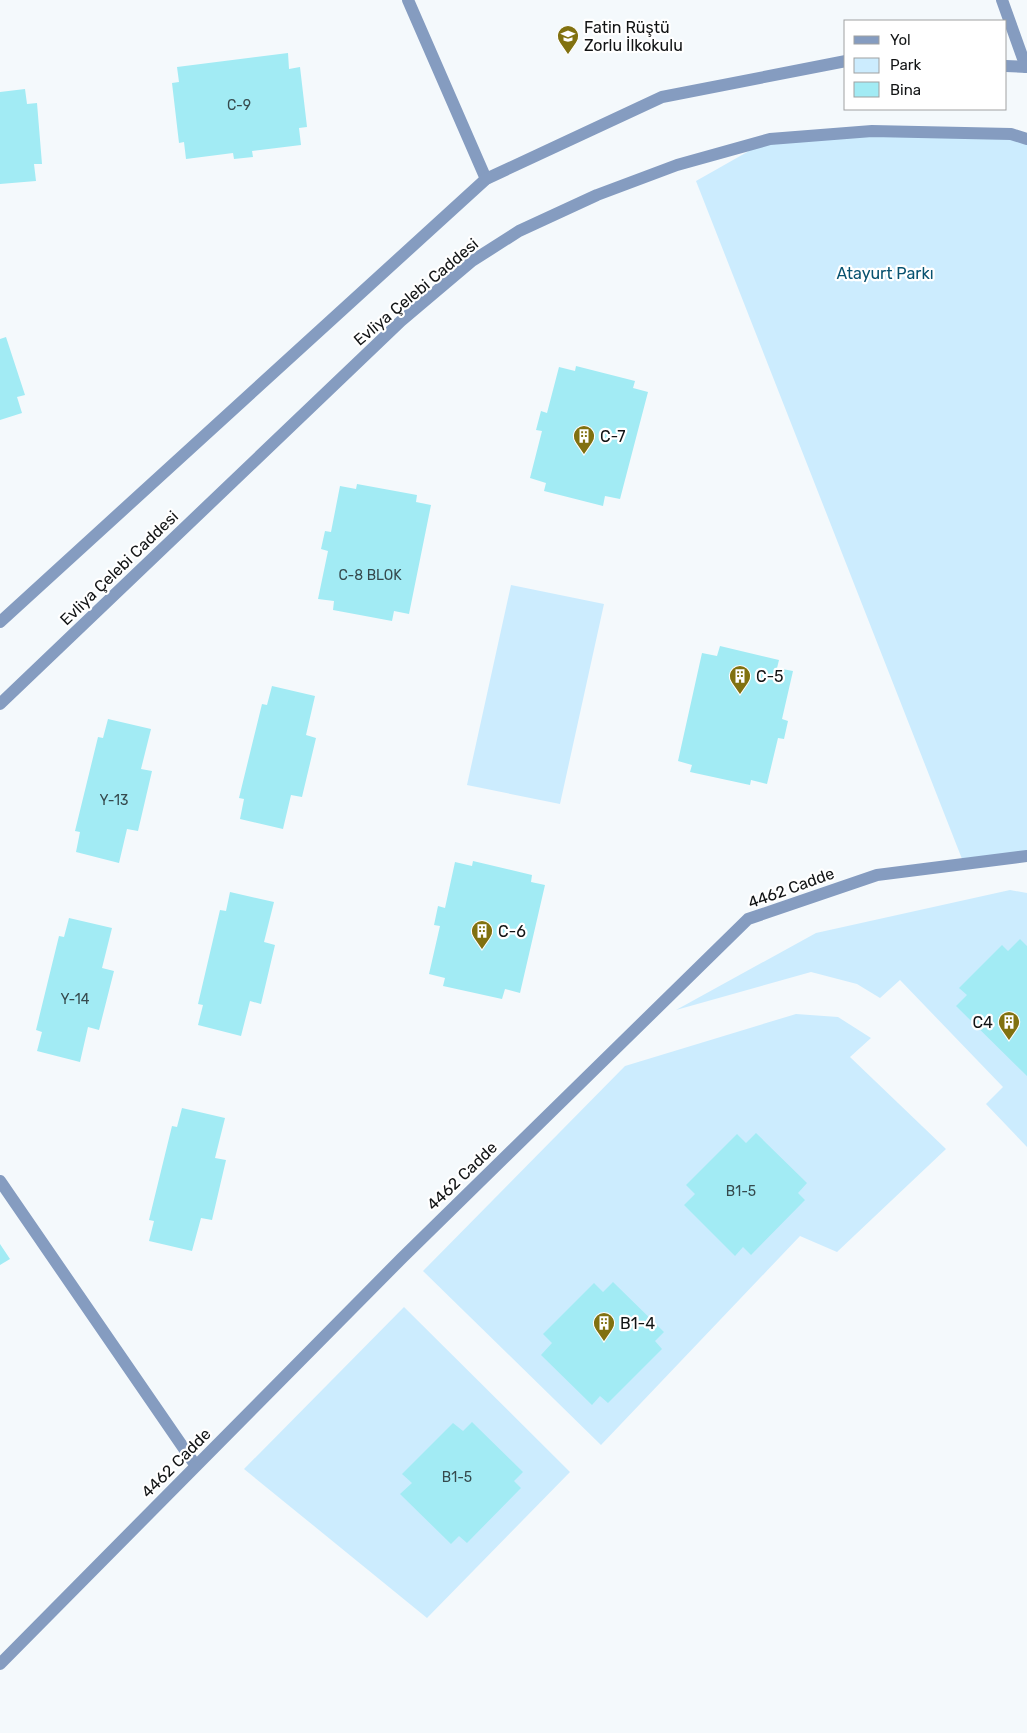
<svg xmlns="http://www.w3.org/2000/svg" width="1027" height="1733" viewBox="0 0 1027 1733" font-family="Rubik,sans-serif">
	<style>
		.green { fill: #ccecfe }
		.building { fill: #a2ebf4 }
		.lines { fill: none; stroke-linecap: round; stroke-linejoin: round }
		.minor { stroke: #859cc0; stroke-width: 12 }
		.tertiary { stroke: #859cc0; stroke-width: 12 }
		.labels { text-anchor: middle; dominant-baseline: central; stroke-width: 4.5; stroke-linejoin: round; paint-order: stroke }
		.number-label { font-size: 14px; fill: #364a4d }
		.poi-label { font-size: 16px; fill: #121415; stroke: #fff; text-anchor: start }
		.park-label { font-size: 16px; fill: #075270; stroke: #fff }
		.street-label { font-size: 16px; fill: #121415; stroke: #fff }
	</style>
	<rect width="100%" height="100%" fill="#f4f9fc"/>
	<path class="green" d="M872,131L1027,139V856L964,864L696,181L770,139Z
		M511,585L604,604L560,804L467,785Z
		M1010,890L1027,893V1147L986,1104L1003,1087L900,980L880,998L857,984L811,972L676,1010L816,933Z
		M796,1014L838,1017L871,1038L850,1057L946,1149L837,1252L800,1236L601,1445L423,1271L625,1066Z
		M404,1307L570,1472L427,1618L244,1469Z"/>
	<path class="building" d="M288,53L289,69L300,67L307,127L299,128L301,145L252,151L253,157L234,159L233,153L186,159L184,142L179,143L172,83L179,82L177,67Z
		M25,89L27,104L37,103L42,164H34L36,181L0,184V92Z
		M6,337L25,395L17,397L22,413L0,420V339Z
		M576,366L635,381L633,388L648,392L620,499L605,496L603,506L544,491L546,483L530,478L542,431L536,430L541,411L547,413L559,367L575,371Z
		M357,484L417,495L416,502L431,505L409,614L394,611L392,621L333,610L334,601L318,599L328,551L321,549L325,531L331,532L340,486L356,489Z
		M720,646L779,660L777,668L793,671L782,719L788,721L784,739L778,738L767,784L751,780L750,785L690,772L692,765L678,761L702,653L717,656Z
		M272,686L315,696L306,735L316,738L302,797L291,795L283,829L240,819L244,799L239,798L262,704L267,705Z
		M108,719L151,729L141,769L152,771L138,831L127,829L119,863L76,852L80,832L75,831L98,737L103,738Z
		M473,861L532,875L531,882L545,885L520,993L505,989L502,999L443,986L445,978L429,974L440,926L434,925L438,906L445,908L455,862L472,866Z
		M230,892L274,902L264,942L275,945L261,1004L250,1001L241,1036L198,1025L203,1005L198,1004L220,910L226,911Z
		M69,918L112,928L102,968L114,971L99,1030L88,1027L80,1062L37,1051L42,1032L36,1030L59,936L64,937Z
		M1020,939L1027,946V1076L956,1006L967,995L959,988L1002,945L1008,951Z
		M182,1108L225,1118L215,1158L226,1160L212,1220L201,1218L192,1251L149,1241L154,1221L149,1220L172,1126L177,1127Z
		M756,1133L807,1183L798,1193L805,1200L751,1255L743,1247L735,1256L684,1205L695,1194L686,1185L737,1134L746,1143Z
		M0,1244L10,1259L0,1265Z
		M613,1282L664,1332L655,1341L662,1349L608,1403L600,1396L592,1405L541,1355L552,1343L543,1334L594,1283L603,1292Z
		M472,1422L523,1472L514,1481L521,1488L467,1543L459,1536L451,1544L400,1494L412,1483L402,1474L453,1423L463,1431Z"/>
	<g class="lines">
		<path class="minor" d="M408,0L486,179
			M1002,0L1026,67
			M0,1181L196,1466
			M0,1664L402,1258L748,919L877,875L1027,856"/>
		<path class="tertiary" d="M1006,66L1027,67
			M0,622L486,179L662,97L846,61
			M0,704L401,321L472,261L519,231L597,195L677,165L770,139L872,131L1011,134L1027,139"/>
	</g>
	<defs>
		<g id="school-pin" transform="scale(1.125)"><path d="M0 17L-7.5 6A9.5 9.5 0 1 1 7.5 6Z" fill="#817110" stroke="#fff"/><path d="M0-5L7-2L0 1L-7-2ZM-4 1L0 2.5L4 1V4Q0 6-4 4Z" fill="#fff"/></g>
		<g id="building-pin" transform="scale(1.125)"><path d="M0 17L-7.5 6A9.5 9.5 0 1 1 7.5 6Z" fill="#817110" stroke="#fff"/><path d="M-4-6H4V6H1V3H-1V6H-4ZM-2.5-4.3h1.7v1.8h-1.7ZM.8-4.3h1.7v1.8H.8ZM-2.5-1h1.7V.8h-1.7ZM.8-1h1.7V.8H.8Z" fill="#fff"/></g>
	</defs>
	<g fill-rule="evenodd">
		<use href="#school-pin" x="568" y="36"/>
		<use href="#building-pin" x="584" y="436"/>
		<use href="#building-pin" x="740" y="676"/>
		<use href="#building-pin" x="482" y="931"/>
		<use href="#building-pin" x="1009" y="1022"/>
		<use href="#building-pin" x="604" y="1323"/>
	</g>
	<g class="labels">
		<g class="number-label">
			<text x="239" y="105">C-9</text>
			<text x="370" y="575">C-8 BLOK</text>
			<text x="114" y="800">Y-13</text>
			<text x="75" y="999">Y-14</text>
			<text x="741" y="1191">B1-5</text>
			<text x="457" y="1477">B1-5</text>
		</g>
		<g class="poi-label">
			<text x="584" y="27">Fatin Rüştü<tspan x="584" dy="18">Zorlu İlkokulu</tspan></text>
			<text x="600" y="436">C-7</text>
			<text x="756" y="676">C-5</text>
			<text x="498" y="931">C-6</text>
			<text x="993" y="1022" text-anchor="end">C4</text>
			<text x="620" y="1323">B1-4</text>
		</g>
		<g class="park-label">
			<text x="885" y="273">Atayurt Parkı</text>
		</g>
		<g class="street-label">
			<text transform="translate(416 292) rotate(-40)">Evliya Çelebi Caddesi</text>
			<text transform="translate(119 568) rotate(-44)">Evliya Çelebi Caddesi</text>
			<text transform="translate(791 888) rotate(-20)">4462 Cadde</text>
			<text transform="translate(462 1176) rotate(-44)">4462 Cadde</text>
			<text transform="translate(176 1463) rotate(-45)">4462 Cadde</text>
		</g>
	</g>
	<rect x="844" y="20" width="162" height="90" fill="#ffffff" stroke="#a0a1a1"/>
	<rect x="854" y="36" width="25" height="8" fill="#859cc0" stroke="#a0a1a1"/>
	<text x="890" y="45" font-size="15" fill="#121415">Yol</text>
	<rect x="854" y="58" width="25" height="15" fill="#ccecfe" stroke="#a0a1a1"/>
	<text x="890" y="70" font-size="15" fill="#121415">Park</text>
	<rect x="854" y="82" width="25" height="15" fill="#a2ebf4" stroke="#a0a1a1"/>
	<text x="890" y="95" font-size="15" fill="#121415">Bina</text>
</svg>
